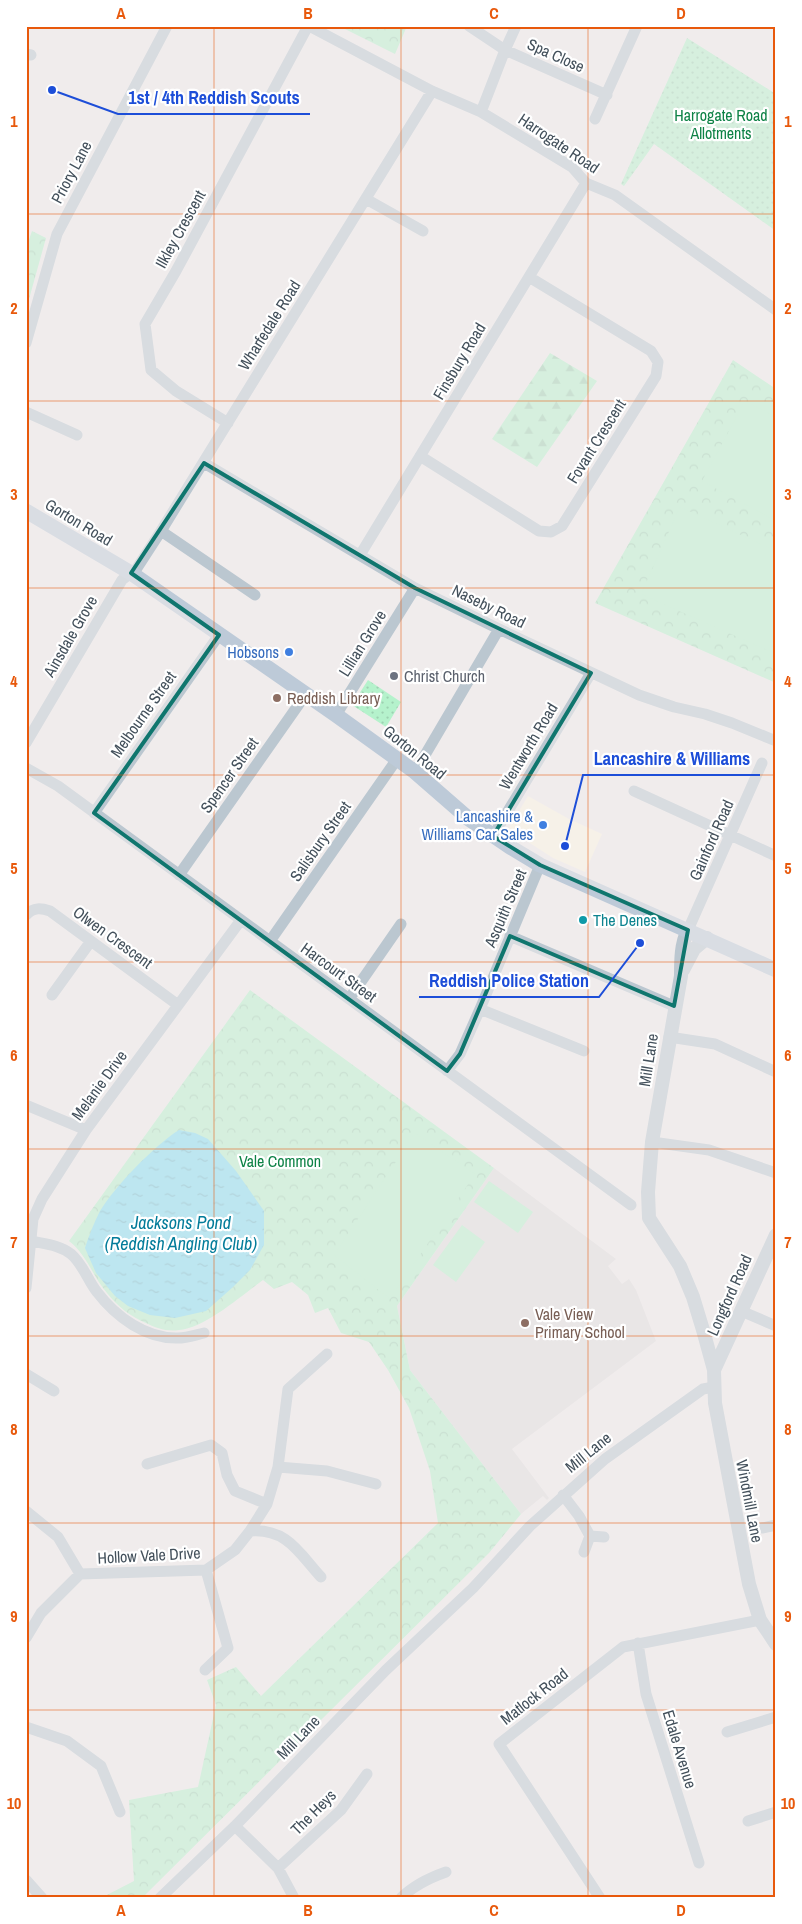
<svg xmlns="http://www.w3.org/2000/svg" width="802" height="1924" viewBox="0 0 802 1924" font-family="'Archivo Narrow',sans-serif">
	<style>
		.commercial { fill: #fdf5e2 }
		.education { fill: #e1ddde }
		.forest { fill: url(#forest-firs) }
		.park { fill: url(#park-crowns) }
		.garden { fill: url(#garden-dots) }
		.pitch { fill: #b5f2cc }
		.water { fill: url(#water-ripples) }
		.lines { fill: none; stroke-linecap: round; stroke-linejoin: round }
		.minor { stroke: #bbc7d0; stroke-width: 11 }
		.tertiary { stroke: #bbc7d0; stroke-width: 14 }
		.secondary { stroke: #bdcad8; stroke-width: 15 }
		.marked { fill: none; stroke: #0f766e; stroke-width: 4; stroke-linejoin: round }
		.grid { fill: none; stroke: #e8590c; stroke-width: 1; stroke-opacity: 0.55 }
		.shop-dot { fill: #3f7fe0; stroke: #fff; stroke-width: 2 }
		.worship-dot { fill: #6b7280; stroke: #fff; stroke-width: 2 }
		.education-dot { fill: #8d6e63; stroke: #fff; stroke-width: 2 }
		.culture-dot { fill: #0f9aa8; stroke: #fff; stroke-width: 2 }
		.labels { text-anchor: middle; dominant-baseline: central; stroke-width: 4.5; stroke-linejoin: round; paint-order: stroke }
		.street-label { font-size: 16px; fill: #43505b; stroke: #fff }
		.park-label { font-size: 16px; fill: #0e8246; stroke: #fff }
		.shop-label { font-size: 16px; fill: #366cbe; stroke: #fff; text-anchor: end }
		.worship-label { font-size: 16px; fill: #5b616d; stroke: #fff; text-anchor: start }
		.education-label { font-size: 16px; fill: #785e54; stroke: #fff; text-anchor: start }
		.culture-label { font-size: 16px; fill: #0d838f; stroke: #fff; text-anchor: start }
		.water-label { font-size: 18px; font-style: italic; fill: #037c9a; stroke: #fff }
		.leader { fill: none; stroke: #1d4ed8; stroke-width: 2 }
		.callout-dot { fill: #1d4ed8; stroke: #fff; stroke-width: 2 }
		.callout-label { font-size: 18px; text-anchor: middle; font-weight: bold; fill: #1d4ed8; stroke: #fff; stroke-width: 4.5; stroke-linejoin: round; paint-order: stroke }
		.neatline { fill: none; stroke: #e8590c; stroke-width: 2 }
		.grid-label { font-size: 16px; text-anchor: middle; font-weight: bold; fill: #e8590c }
	</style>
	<defs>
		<pattern id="forest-firs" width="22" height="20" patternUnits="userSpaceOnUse" patternTransform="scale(1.25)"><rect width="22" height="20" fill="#b5f2cc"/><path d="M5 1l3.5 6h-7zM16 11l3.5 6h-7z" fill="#9dd1b1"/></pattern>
		<pattern id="park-crowns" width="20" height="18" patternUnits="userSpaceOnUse" patternTransform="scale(1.25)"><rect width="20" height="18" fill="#b5f2cc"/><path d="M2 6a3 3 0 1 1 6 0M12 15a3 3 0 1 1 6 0" fill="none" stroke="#9dd1b1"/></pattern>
		<pattern id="garden-dots" width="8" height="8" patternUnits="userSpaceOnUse" patternTransform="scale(1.25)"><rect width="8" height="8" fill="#b5f2cc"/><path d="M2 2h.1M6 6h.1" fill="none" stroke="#9dd1b1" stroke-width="1.8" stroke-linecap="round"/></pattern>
		<pattern id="water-ripples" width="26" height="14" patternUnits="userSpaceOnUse" patternTransform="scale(1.25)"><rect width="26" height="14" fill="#7eddf3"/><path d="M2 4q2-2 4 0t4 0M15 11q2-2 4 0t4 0" fill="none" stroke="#69b6c8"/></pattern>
	</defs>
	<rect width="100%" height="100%" fill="#f0ecec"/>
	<path class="commercial" d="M528,796L569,819L602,834L585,872L553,858L508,829Z"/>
	<path class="education" d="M494,1168L616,1259L608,1266L622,1284L629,1279L636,1290L656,1341L512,1449L549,1498L547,1500L543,1496L521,1514L410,1370L397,1306Z"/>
	<path class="forest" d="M550,353L597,381L537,467L492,439Z"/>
	<path class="park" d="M339,26H407L395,54Z
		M32,231L46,238L26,310V248Z
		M733,360L776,389V683L595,603Z
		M250,990L494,1168L397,1306L410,1370L521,1514L489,1553L142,1898H101L134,1881L129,1800L198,1787L216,1705L207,1680L236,1667L261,1696L438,1523L430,1471L409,1408L388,1370L369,1342L341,1333L328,1308L315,1313L308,1295L292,1282L274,1289L263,1280C241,1296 205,1328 179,1330C167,1332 156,1328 146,1323C131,1317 117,1306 107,1293C93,1277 87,1255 69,1241Z"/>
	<path class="garden" d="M687,38L776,94V231L654,144L624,186L621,184Z
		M368,680L401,702L386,727L352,705Z"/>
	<path class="pitch" d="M745,401L776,417V521L702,481Z
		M680,507L776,551V654L641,594Z
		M415,1133L475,1174L390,1299L334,1255Z
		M489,1181L533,1212L518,1233L474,1202Z
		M462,1225L485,1242L456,1282L433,1265Z"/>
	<path class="water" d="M179,1130L195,1133L208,1139L236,1171L264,1211V1245L250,1270L233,1287L206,1311L175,1318L150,1315L128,1306L115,1296L96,1273L85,1248C89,1235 94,1223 100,1211C115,1186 155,1145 179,1130Z"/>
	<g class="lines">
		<path class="minor" d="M309,26L432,91L481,112L572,167L586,183L615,195L776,310
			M469,26L505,50L607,95
			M26,54L31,55
			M481,112L505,50L516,26
			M595,119L637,26
			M366,199L423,231
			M26,343L57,234L167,26
			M26,412L77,435
			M228,423L176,391L151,370L145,324L176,271L308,26
			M420,456L539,531L551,532L562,526L656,376L658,362L651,351L529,277
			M204,463L415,588L499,629L639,695L674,707L705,714L732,723L776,741
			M161,531L255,595
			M360,555L586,183
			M336,715L415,588
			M26,743L122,580L137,568L161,531L432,91
			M26,768L58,786L631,1205
			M415,772L499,629
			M634,791L776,856
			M94,813L219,635
			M493,836L591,673
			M179,875L306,694
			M26,915C34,907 41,908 50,911L178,1005
			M688,930L762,763
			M510,936L674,1006
			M270,941L397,759
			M52,995L91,941
			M349,999L401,924
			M480,1009L584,1051
			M669,1037L715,1044L776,1072
			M447,1071L460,1054L480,1009L540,865
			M26,1105L86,1130
			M652,1142L709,1150L776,1173
			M31,1241C45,1244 60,1245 71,1254C83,1264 88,1281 97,1292C116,1317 146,1339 178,1338C187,1338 195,1335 204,1333
			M26,1288L33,1219L42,1199L86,1130L241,920
			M741,1311L776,1326
			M26,1374L54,1391
			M147,1464L211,1445L222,1453L227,1475L235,1491L267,1504
			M278,1467L327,1471L376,1484
			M563,1495L579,1516L590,1536L604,1537
			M26,1511L58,1537L80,1574
			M762,1528L776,1525
			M250,1531C287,1528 299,1553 321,1577
			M584,1552L590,1536
			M26,1638L41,1613L80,1574L206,1570L235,1550L250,1531L267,1504L278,1467L288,1389L327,1354
			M638,1643L646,1694L699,1863
			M205,1670L228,1648L206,1570
			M26,1727L67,1741L101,1766L120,1812
			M727,1732L776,1717
			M748,1821L776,1812
			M235,1826L278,1868L294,1898
			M278,1868L341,1810L367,1774
			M26,1880L42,1898
			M160,1898L235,1826L386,1670L473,1588L530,1526L605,1459L703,1389L714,1387
			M401,1898C413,1886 429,1878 446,1872
			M600,1898L499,1744L623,1647L760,1620"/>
		<path class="tertiary" d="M688,930C681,944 681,960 681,976L652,1142L648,1192L649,1218L680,1266L693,1297L703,1330L714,1370L715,1403L749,1584L760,1620L776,1644
			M683,970L694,949L707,938
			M714,1370L776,1235"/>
		<path class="secondary" d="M26,511L131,573L336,715L415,772L469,819L510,847L540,865L776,970"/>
	</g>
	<path d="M0 0H802V1924H0ZM204,463L415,588L591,673L493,836L540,865L688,930L674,1006L510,936L460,1054L447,1071L94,813L219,635L131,573Z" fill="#f0ecec" fill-opacity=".55" fill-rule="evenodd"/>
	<path class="marked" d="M204,463L415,588L591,673L493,836L540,865L688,930L674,1006L510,936L460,1054L447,1071L94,813L219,635L131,573Z"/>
	<path class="grid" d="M214,26V1898M401,26V1898M588,26V1898M26,214H776M26,401H776M26,588H776M26,775H776M26,962H776M26,1149H776M26,1336H776M26,1523H776M26,1710H776"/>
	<g class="shop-dot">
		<circle cx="289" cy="652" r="5"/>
		<circle cx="543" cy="825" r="5"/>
	</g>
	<circle class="worship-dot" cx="394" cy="676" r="5"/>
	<g class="education-dot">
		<circle cx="277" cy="698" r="5"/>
		<circle cx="525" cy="1323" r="5"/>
	</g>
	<circle class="culture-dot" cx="583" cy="920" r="5"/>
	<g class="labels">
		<g class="street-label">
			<text transform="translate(556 55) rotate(24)">Spa Close</text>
			<text transform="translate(559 143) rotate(34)">Harrogate Road</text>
			<text transform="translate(71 172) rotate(-62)">Priory Lane</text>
			<text transform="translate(180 229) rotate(-61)">Ilkley Crescent</text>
			<text transform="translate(269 325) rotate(-58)">Wharfedale Road</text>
			<text transform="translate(459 361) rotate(-59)">Finsbury Road</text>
			<text transform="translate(596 441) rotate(-58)">Fovant Crescent</text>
			<text transform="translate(79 522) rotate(31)">Gorton Road</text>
			<text transform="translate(489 606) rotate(26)">Naseby Road</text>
			<text transform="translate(70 636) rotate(-60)">Ainsdale Grove</text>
			<text transform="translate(362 643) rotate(-58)">Lillian Grove</text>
			<text transform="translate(143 714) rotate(-55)">Melbourne Street</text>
			<text transform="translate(528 746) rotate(-59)">Wentworth Road</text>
			<text transform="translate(415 752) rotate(39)">Gorton Road</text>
			<text transform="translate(229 775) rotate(-55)">Spencer Street</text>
			<text transform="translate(711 840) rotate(-66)">Gainford Road</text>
			<text transform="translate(320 841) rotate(-55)">Salisbury Street</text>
			<text transform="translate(505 908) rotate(-67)">Asquith Street</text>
			<text transform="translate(113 937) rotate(36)">Olwen Crescent</text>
			<text transform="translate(339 972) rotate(36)">Harcourt Street</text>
			<text transform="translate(648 1060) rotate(-81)">Mill Lane</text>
			<text transform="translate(99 1085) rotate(-54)">Melanie Drive</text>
			<text transform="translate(729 1295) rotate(-66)">Longford Road</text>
			<text transform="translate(588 1452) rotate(-39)">Mill Lane</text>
			<text transform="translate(750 1501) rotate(79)">Windmill Lane</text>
			<text transform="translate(149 1555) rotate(-3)">Hollow Vale Drive</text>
			<text transform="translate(534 1696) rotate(-38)">Matlock Road</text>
			<text transform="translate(298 1737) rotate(-46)">Mill Lane</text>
			<text transform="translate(680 1749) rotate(73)">Edale Avenue</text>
			<text transform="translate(313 1812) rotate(-45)">The Heys</text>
		</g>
		<g class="park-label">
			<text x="721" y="115">Harrogate Road<tspan x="721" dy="18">Allotments</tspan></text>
			<text x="280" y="1161">Vale Common</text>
		</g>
		<g class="shop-label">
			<text x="279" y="652">Hobsons</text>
			<text x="533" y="816">Lancashire &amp;<tspan x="533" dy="18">Williams Car Sales</tspan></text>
		</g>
		<g class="worship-label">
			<text x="404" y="676">Christ Church</text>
		</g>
		<g class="education-label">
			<text x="287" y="698">Reddish Library</text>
			<text x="535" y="1314">Vale View<tspan x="535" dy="18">Primary School</tspan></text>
		</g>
		<g class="culture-label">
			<text x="593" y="920">The Denes</text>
		</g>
		<g class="water-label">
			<text x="181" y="1222">Jacksons Pond<tspan x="181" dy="21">(Reddish Angling Club)</tspan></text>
		</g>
	</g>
	<path class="leader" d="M52 90L118 114H310M565 846L583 775H760M640 943L599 997H419"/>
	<g class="callout-dot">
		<circle cx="52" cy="90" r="5"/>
		<circle cx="565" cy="846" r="5"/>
		<circle cx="640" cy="943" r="5"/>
	</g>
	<g class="callout-label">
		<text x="214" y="104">1st / 4th Reddish Scouts</text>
		<text x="672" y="765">Lancashire &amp; Williams</text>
		<text x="509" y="987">Reddish Police Station</text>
	</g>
	<rect width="802" height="1924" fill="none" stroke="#ffffff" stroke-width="55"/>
	<rect x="28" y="28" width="746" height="1868" class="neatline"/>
	<g class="grid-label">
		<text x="121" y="19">A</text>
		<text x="308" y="19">B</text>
		<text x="494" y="19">C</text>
		<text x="681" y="19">D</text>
		<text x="14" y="127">1</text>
		<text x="788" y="127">1</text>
		<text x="14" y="314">2</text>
		<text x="788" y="314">2</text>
		<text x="14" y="500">3</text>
		<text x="788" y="500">3</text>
		<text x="14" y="687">4</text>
		<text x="788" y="687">4</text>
		<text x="14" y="874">5</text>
		<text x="788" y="874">5</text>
		<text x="14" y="1061">6</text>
		<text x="788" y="1061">6</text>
		<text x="14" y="1248">7</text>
		<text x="788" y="1248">7</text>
		<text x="14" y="1435">8</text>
		<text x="788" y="1435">8</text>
		<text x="14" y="1622">9</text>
		<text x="788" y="1622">9</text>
		<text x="14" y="1809">10</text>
		<text x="788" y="1809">10</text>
		<text x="121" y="1916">A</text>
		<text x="308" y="1916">B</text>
		<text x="494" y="1916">C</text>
		<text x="681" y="1916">D</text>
	</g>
</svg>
